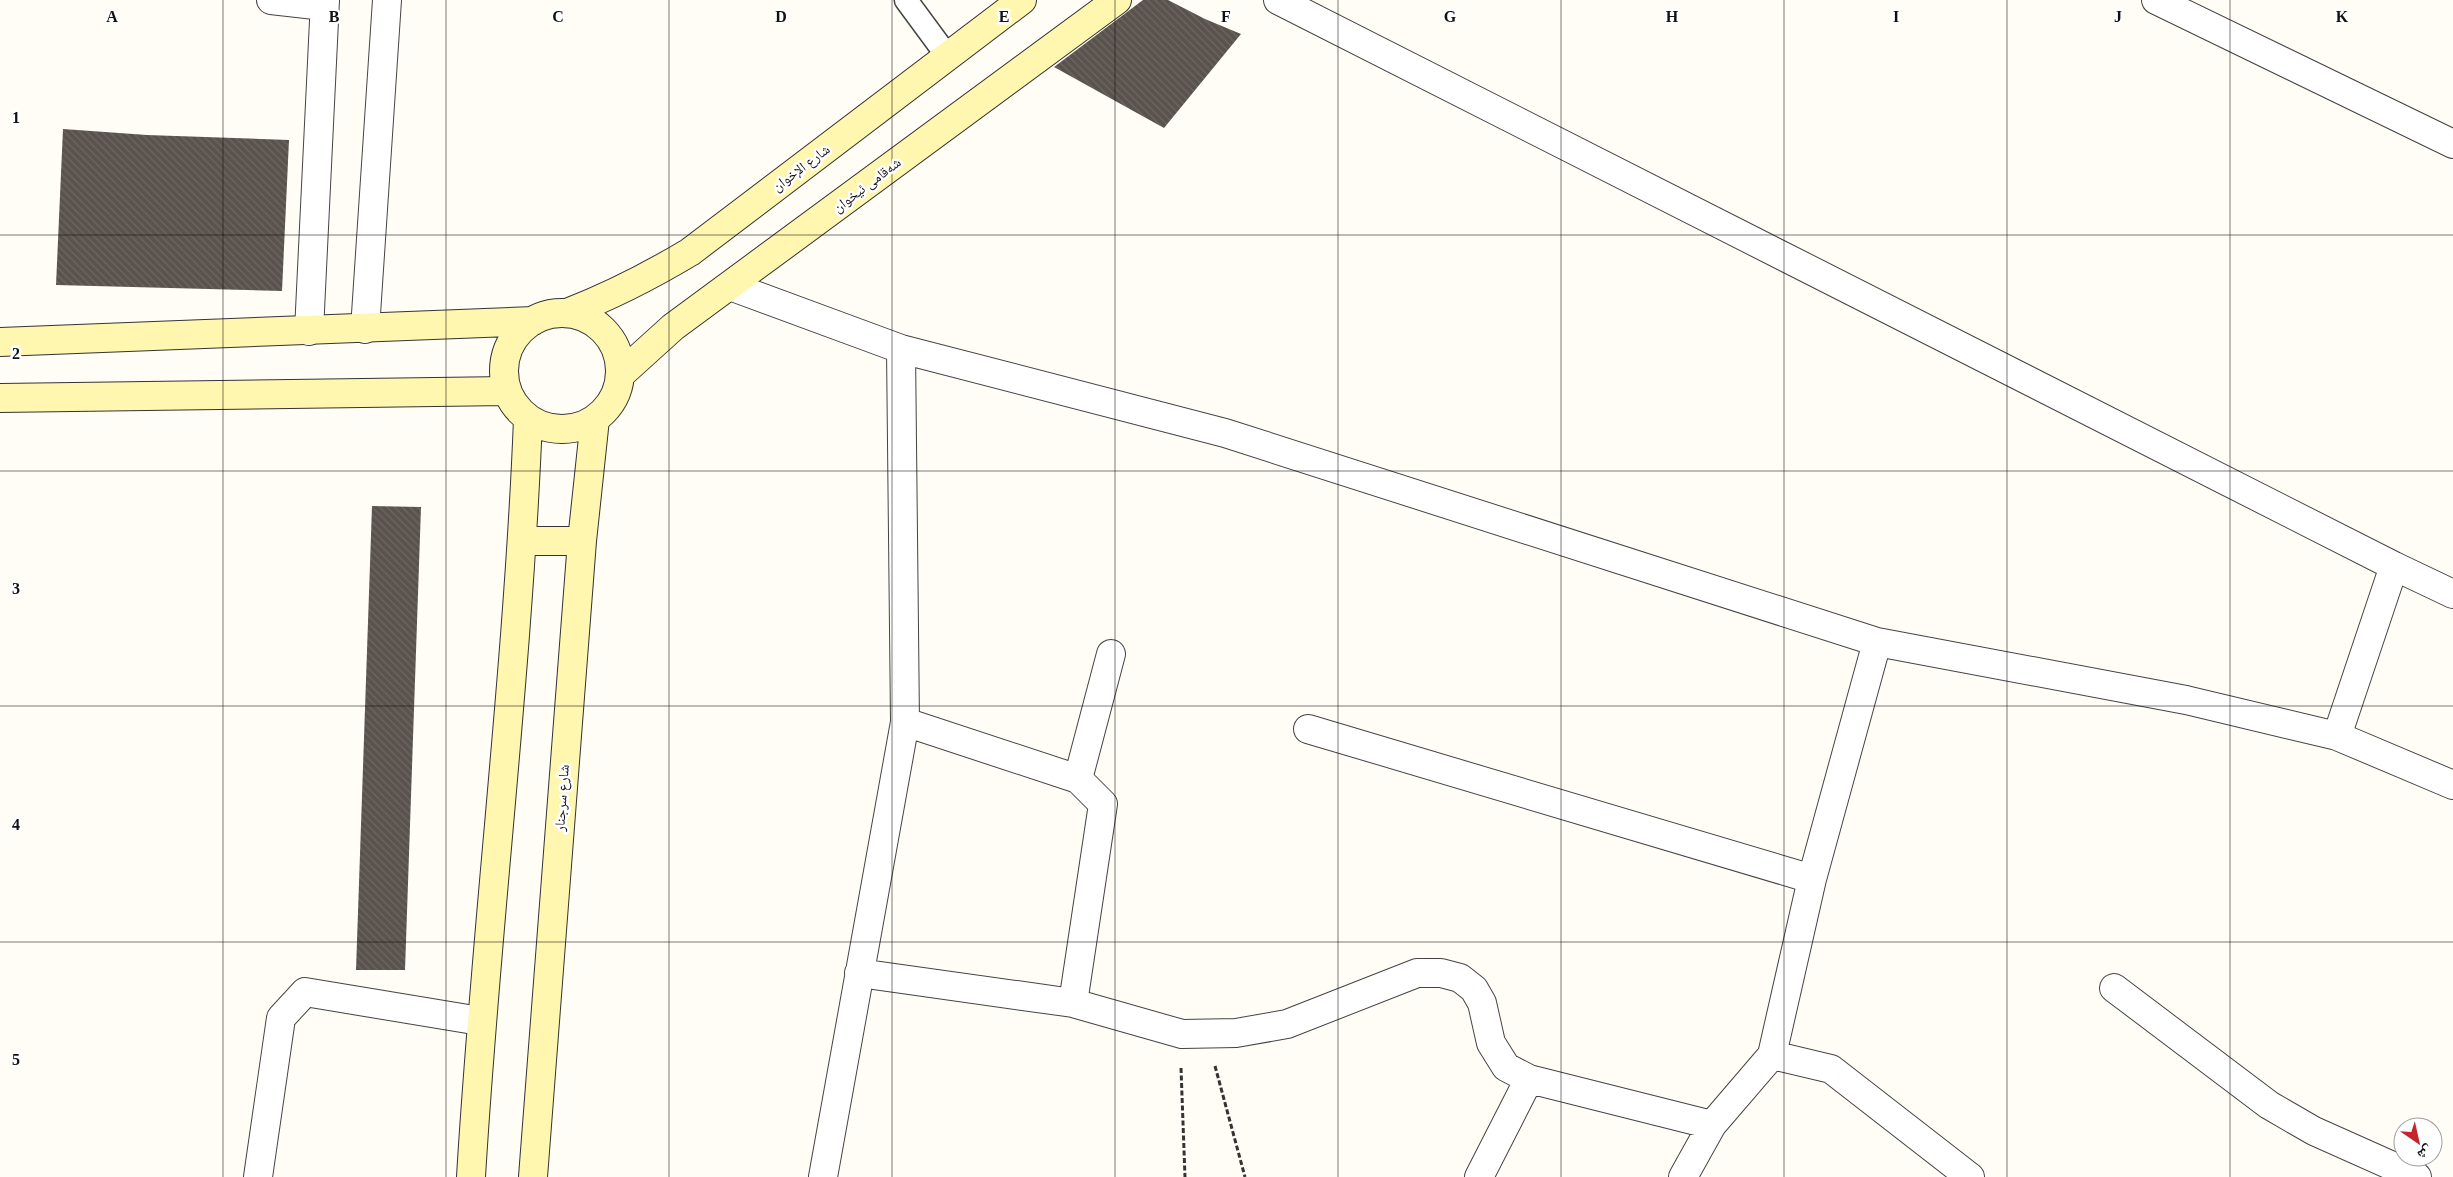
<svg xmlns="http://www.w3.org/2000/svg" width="2453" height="1177" viewBox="0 0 2453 1177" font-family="'Times New Roman','Noto Naskh Arabic',serif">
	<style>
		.building { fill: url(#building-back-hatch) }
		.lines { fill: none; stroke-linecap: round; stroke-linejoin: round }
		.lane-casing { stroke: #444; stroke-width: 25 }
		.street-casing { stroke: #444; stroke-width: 30 }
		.secondary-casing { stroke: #333; stroke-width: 30 }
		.path { stroke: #333; stroke-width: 3; stroke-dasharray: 5 2.5; stroke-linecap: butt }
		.lane { stroke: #fff; stroke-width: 22 }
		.street { stroke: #fff; stroke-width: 28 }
		.secondary { stroke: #fff6b0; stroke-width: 28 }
		.grid { fill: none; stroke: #111; stroke-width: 1; stroke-opacity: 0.55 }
		.labels { text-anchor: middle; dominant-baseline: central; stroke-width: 5; stroke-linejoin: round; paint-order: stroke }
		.street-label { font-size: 14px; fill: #111; stroke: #fff }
		.grid-label { font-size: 16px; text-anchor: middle; font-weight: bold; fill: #111; stroke: #fff; stroke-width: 5; stroke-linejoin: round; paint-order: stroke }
	</style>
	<defs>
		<pattern id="building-back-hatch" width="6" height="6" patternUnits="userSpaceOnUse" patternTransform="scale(1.25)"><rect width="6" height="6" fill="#5a524d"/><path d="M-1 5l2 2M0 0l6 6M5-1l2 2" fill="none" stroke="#6d6662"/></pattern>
	</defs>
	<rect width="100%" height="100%" fill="#fffdf5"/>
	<path class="building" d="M1143,0H1168L1205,19L1241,34L1164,128L1054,67Z
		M63,129L147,135L289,140L282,291L56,285Z
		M372,506L421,507L405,970H356Z"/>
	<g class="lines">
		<g class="lane-casing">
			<path id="lane" d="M906,0L948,57"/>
		</g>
		<g class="street-casing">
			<path id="street" d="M271,0L324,6
				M1278,0L2394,566L2453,594
				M2156,0L2453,144
				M730,286L901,349L1225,433L1877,642L2186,700L2337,736L2453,785
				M365,329L387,0
				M309,331L325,0
				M905,722L1078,779L1103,804L1073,1003
				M1308,729L1812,879
				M2337,736L2394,566
				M1078,779L1111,654
				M859,973L1073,1003L1182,1034L1236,1033L1287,1024L1417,973H1441L1460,978L1474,989L1482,1003L1491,1043L1506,1067L1529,1079L1712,1125
				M2114,988L2269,1105L2314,1131L2417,1177
				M1772,1055L1831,1069L1970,1177
				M258,1177L281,1018L305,992L480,1021
				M823,1177L905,722L901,349
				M1479,1177L1529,1079
				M1683,1177L1712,1125L1772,1055L1812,879L1877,642"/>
		</g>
		<g class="secondary-casing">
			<path id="secondary" d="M567,313C611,296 650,276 690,252L1022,0
				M504 371a58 58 0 1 1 116 0a58 58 0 1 1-116 0Z
				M0,342L533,321
				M620,375L673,327L1117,0
				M0,398L507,391
				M523,541H582
				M471,1177C486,924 518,672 528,419
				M533,1177L582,541L595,419"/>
		</g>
		<path class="path" d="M1215,1066L1245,1177
			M1181,1068L1185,1177"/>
		<use href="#lane" class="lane"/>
		<use href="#street" class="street"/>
		<use href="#secondary" class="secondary"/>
	</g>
	<path class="grid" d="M223,0V1177M446,0V1177M669,0V1177M892,0V1177M1115,0V1177M1338,0V1177M1561,0V1177M1784,0V1177M2007,0V1177M2230,0V1177M0,235H2453M0,471H2453M0,706H2453M0,942H2453"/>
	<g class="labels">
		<g class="street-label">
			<text transform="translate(801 168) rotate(-37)">شارع الإخوان</text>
			<text transform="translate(867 185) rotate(-37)">شەقامی ئیخوان</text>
			<text transform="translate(562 798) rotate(-86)">شارع سرجنار</text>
		</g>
	</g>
	<g class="grid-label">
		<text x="112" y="22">A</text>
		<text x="334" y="22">B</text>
		<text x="558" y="22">C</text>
		<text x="781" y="22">D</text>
		<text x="1004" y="22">E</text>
		<text x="1226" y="22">F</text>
		<text x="1450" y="22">G</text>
		<text x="1672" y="22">H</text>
		<text x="1896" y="22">I</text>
		<text x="2118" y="22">J</text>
		<text x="2342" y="22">K</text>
		<text x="16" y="123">1</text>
		<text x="16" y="359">2</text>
		<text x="16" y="594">3</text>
		<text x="16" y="830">4</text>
		<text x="16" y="1065">5</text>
	</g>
	<g transform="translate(2418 1142) rotate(146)"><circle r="24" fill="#ffffff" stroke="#a0a0a0"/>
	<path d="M0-4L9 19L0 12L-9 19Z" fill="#c4262e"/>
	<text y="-8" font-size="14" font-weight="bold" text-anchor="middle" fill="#111111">ش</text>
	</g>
</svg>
